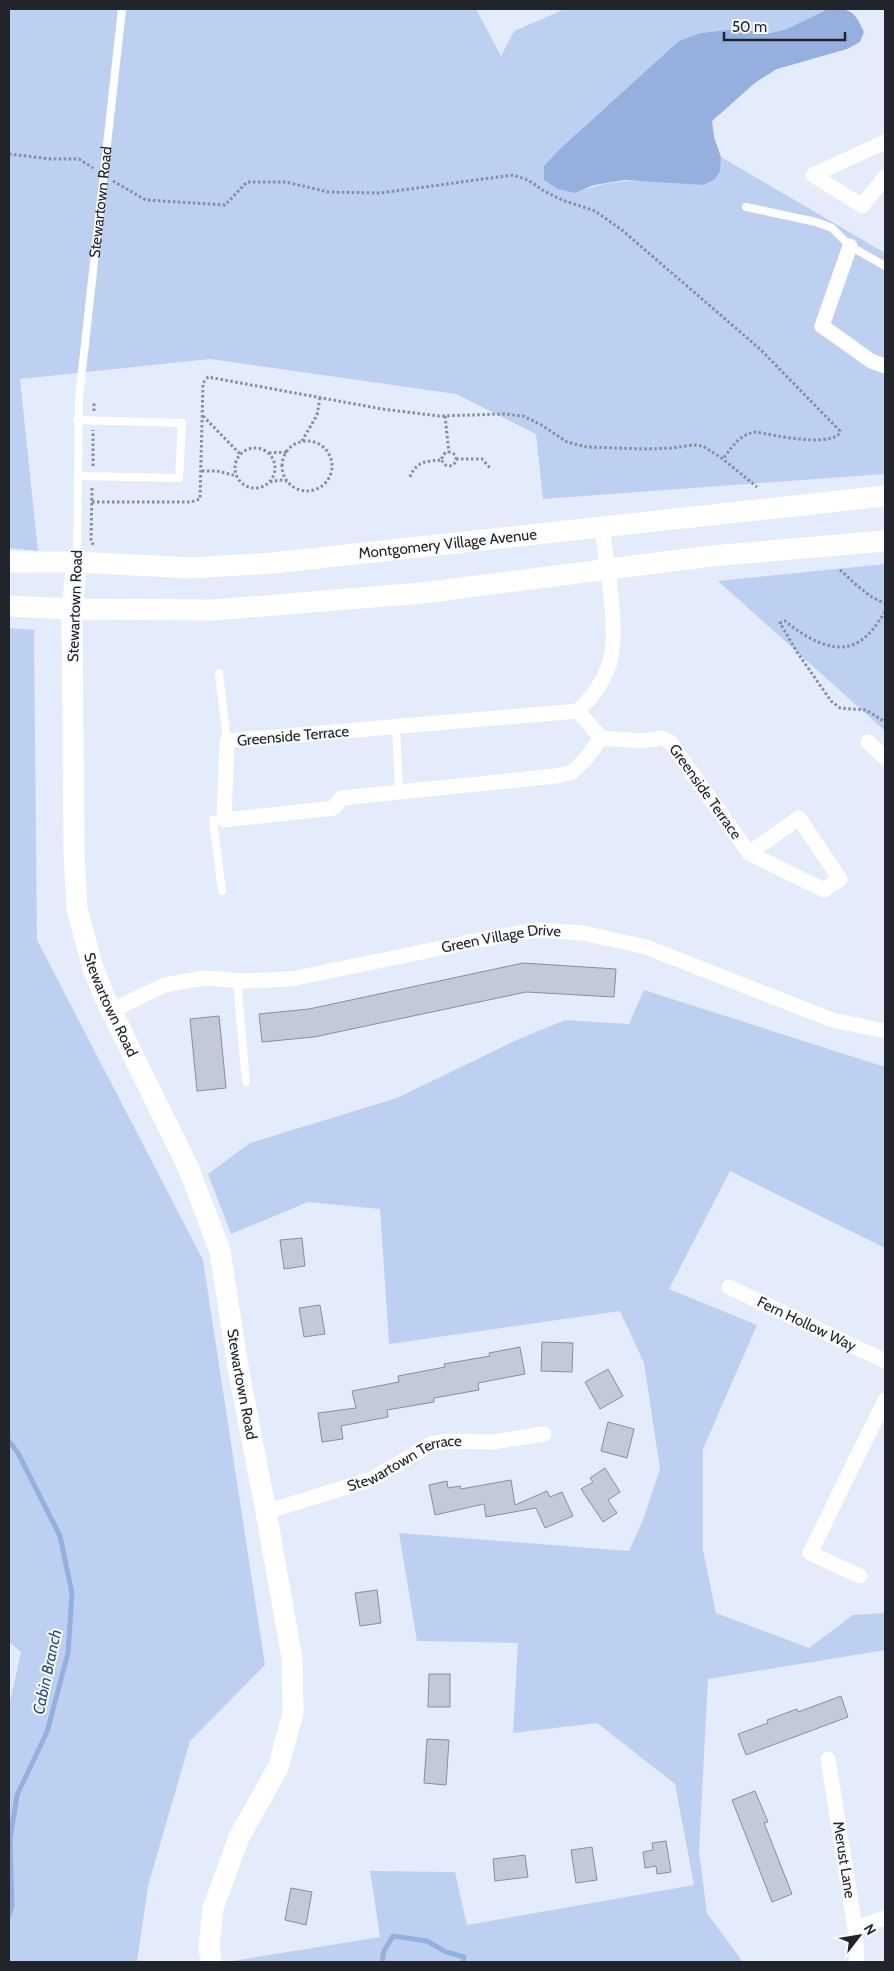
<svg xmlns="http://www.w3.org/2000/svg" width="894" height="1971" font-family="Cabin,sans-serif">
  <rect width="100%" height="100%" fill="#e4ecfc"/>
  <path fill="#bdd0f2" d="M9 9H476L501 56 514 31 565 9H828L787 29 771 33 734 29 701 33 575 193C620 175 657 181 704 185 719 177 720 173 721 157L885 253V474L543 499 536 434 456 394 210 359 20 379 38 551 9 548Z
    M885 564V731L718 581Z
    M9 628 34 630 37 940 203 1260 265 1665 190 1741 148 1886 137 1962H9V1706L21 1652 9 1642Z
    M644 990 885 1067V1248L730 1171 669 1289 757 1325 703 1449V1550L716 1613 809 1648 853 1615 885 1613V1650L708 1679 699 1851 707 1913 743 1962H233V1961L380 1937 370 1871 455 1872 467 1925 694 1885 675 1784 597 1723 513 1733 518 1643 417 1641 399 1533 629 1551 643 1520 660 1469 644 1363 620 1311 389 1344 380 1209 308 1202 231 1234 208 1174 250 1143 397 1098 519 1039 565 1020 629 1024Z"/>
  <path fill="#95b0df" d="M828 9C851 9 854 10 864 32L860 42 847 49 777 69 756 82 712 121 714 137 721 157 720 171 715 179 704 185 625 180 594 185 575 193 558 189 544 180V166L561 148 679 41 701 33 734 29 771 33 787 29Z"/>
  <g fill="none" stroke-linecap="round" stroke-linejoin="round">
    <path stroke="#95b0df" stroke-width="5" d="M9 1441 18 1453 60 1536 72 1593 68 1653 47 1732 17 1795 10 1839 12 1906 9 1915
      M382 1962 384 1951 393 1936 427 1941 446 1952 464 1957 463 1962"/>
  </g>
  <path fill="#c2cad9" stroke="#878f9d" d="M523 963 616 969 614 997 526 992 314 1037 262 1042 259 1014 309 1009Z
    M219 1016 226 1088 197 1091 190 1019Z
    M302 1238 305 1266 284 1269 280 1240Z
    M320 1305 325 1334 304 1337 299 1308Z
    M542 1342 573 1343 572 1372 541 1371Z
    M520 1347 525 1374 478 1383 479 1390 434 1398V1402L387 1410 388 1417 341 1426 343 1439 322 1442 318 1413 356 1408 352 1391 399 1382 398 1376 445 1367 444 1364 490 1356 489 1353Z
    M608 1369 623 1396 600 1409 585 1382Z
    M608 1422 634 1429 627 1458 601 1451Z
    M605 1468 620 1492 608 1500 617 1513 603 1522 581 1489 593 1482 590 1478Z
    M511 1480 515 1505 547 1491 550 1497 562 1492 573 1516 545 1528 536 1508 486 1517 484 1504 435 1515 429 1485 447 1481 448 1488 460 1486 461 1489Z
    M377 1590 381 1623 360 1626 355 1593Z
    M429 1674H450V1707H428Z
    M841 1696 848 1717 746 1755 738 1734 768 1723 767 1720 797 1709 798 1712Z
    M427 1739 449 1740 446 1785 424 1783Z
    M755 1791 768 1822 764 1823 792 1894 772 1902 732 1800Z
    M666 1841 671 1872 657 1874 656 1866 645 1868 643 1852 653 1850 652 1843Z
    M592 1847 597 1880 576 1883 571 1850Z
    M525 1855 528 1877 495 1881 493 1859Z
    M291 1888 312 1892 306 1925 285 1920Z"/>
  <g fill="none" stroke-linecap="round" stroke-linejoin="round">
    <path stroke="#888e99" stroke-width="3" stroke-dasharray="2.5 2.5" stroke-linecap="butt" d="M9 154 51 159H79L93 168
      M113 181 146 200 225 205 247 182H286L328 192 380 193 513 175 528 180 544 191 562 200 595 211 622 230 760 349 840 431 839 434C825 447 774 435 755 432 739 435 732 447 723 459
      M94 411V402
      M203 416 240 454
      M445 416 449 453
      M302 441 317 415 320 398
      M282 466a25 25 0 1 1 50 0a25 25 0 1 1-50 0Z
      M235 468a20 20 0 1 1 40 0a20 20 0 1 1-40 0Z
      M442 459a7 7 0 1 1 14 0a7 7 0 1 1-14 0Z
      M269 453 287 452
      M456 459H482L491 469
      M93 466V430
      M202 471H217L237 476
      M410 477C416 461 427 461 443 460
      M270 482 279 480 288 481
      M92 488 91 541 94 546
      M92 502H191L200 499 203 383 208 377 382 409 439 416 504 414 523 416 540 424 567 442 587 447 646 449 673 448 693 445 703 446 723 459 757 487
      M840 570C853 581 868 598 885 603
      M885 612C879 621 872 632 863 639 838 659 805 637 785 621L780 623 797 652 831 701 840 708 866 710 885 722"/>
    <g stroke="#fff" stroke-width="8">
      <path d="M746 207 816 222 832 228 850 246 885 266"/>
      <path d="M77 420 182 423 179 478 79 476"/>
      <path id="s1" d="M77 562 79 398 122 9"/>
      <path d="M219 673 227 741"/>
      <path d="M396 728 399 790"/>
      <path d="M222 891 213 820H224"/>
      <path d="M237 981 246 1082"/>
    </g>
    <g stroke="#fff" stroke-width="15">
      <path d="M885 142 813 175 862 206 885 177"/>
      <path d="M850 246 822 326 871 361 885 366"/>
      <path id="s2" d="M602 527C606 562 621 637 608 668 601 685 591 699 578 711L227 741 224 820 334 808 341 798 556 776 572 772 585 760 601 738 641 741 662 738 670 742 749 853 799 818 840 879 824 890 749 853"/>
      <path d="M578 711 601 738"/>
      <path d="M868 742 885 758"/>
      <path id="s3" d="M111 1011 164 985 204 978 244 981 291 979 480 940 537 930 583 933 646 947 832 1020 885 1031"/>
      <path id="s4" d="M729 1287 885 1361"/>
      <path id="s5" d="M266 1512 372 1479 431 1444 449 1441 493 1442 544 1434"/>
      <path d="M860 1576 810 1553 885 1400"/>
      <path id="s6" d="M828 1759 855 1928 857 1962"/>
      <path d="M855 1928 885 1918"/>
    </g>
    <g stroke="#fff" stroke-width="21">
      <path id="s7" d="M9 562H77L191 568 273 563 885 496"/>
      <path id="s8" d="M77 562 72 609 74 853 77 909 93 968 105 998 188 1167 220 1251 238 1367 266 1512 292 1658 293 1713 278 1768 239 1837 213 1908 209 1946 211 1962"/>
      <path d="M9 606 72 609 213 610 422 593 711 556 885 541"/>
    </g>
  </g>
  <g text-anchor="middle" dominant-baseline="central" stroke-width="4" stroke-linejoin="round" paint-order="stroke">
    <g font-size="15" fill="#21242a" stroke="#f7f9fc">
      <text stroke="none"><textPath href="#s1" startOffset="361">Stewartown Road</textPath></text>
      <text stroke="none"><textPath href="#s7" startOffset="440">Montgomery Village Avenue</textPath></text>
      <text transform="translate(75 606) rotate(-88)">Stewartown Road</text>
      <text transform="translate(293 736) rotate(-5)">Greenside Terrace</text>
      <text stroke="none"><textPath href="#s2" startOffset="1158">Greenside Terrace</textPath></text>
      <text stroke="none"><textPath href="#s3" startOffset="401">Green Village Drive</textPath></text>
      <text stroke="none"><textPath href="#s8" startOffset="449">Stewartown Road</textPath></text>
      <text stroke="none"><textPath href="#s4" startOffset="86">Fern Hollow Way</textPath></text>
      <text stroke="none"><textPath href="#s8" startOffset="854">Stewartown Road</textPath></text>
      <text stroke="none"><textPath href="#s5" startOffset="148">Stewartown Terrace</textPath></text>
      <text stroke="none"><textPath href="#s6" startOffset="102">Merust Lane</textPath></text>
    </g>
    <g font-size="16" font-style="italic" fill="#294882" stroke="#f7f9fc">
      <text transform="translate(47 1672) rotate(-78)">Cabin Branch</text>
    </g>
  </g>
  <rect width="894" height="1971" fill="none" stroke="#21242a" stroke-width="20"/>
  <g transform="translate(859 1936) rotate(59)" stroke="#f7f9fc" stroke-width="4" paint-order="stroke">
  <path d="M0-4L9 19L0 12L-9 19Z" fill="#21242a"/>
  <text y="-8" font-size="14" font-weight="bold" text-anchor="middle" fill="#21242a">N</text>
  </g>
  <path d="M724 32v8h121v-8" fill="none" stroke="#21242a" stroke-width="2.5"/>
  <text x="732" y="32" font-size="15" fill="#21242a" stroke="#f7f9fc" stroke-width="4" paint-order="stroke">50 m</text>
</svg>
